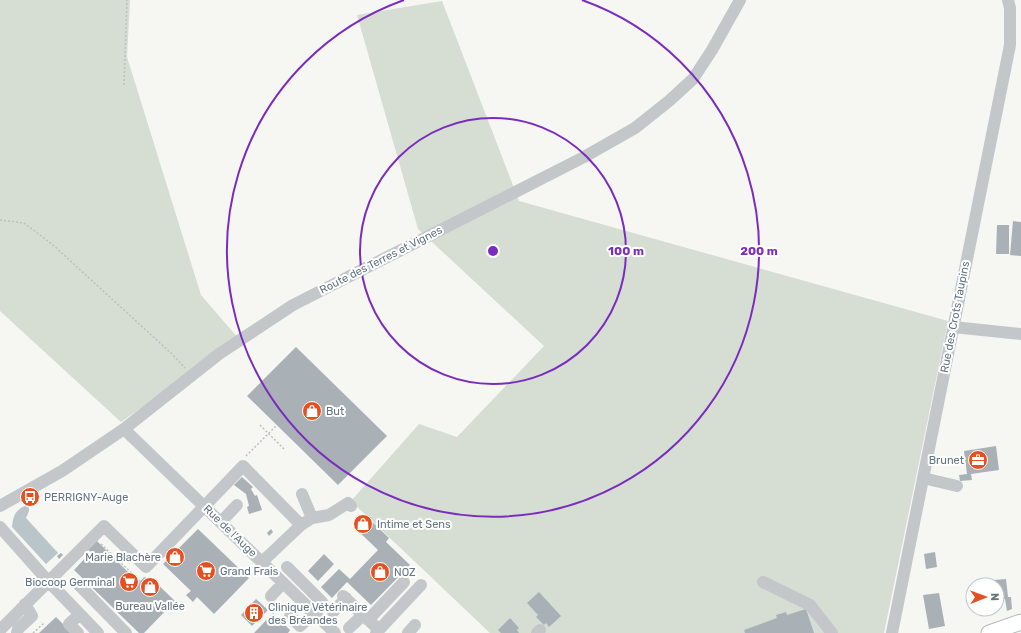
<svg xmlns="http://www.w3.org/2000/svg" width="1021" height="633" font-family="Rubik,sans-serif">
  <rect width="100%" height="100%" fill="#f6f6f2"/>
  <path fill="#d6ddd3" d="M0 0H130L127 57 201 295 238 338 232 344 121 422 0 311Z
    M442 1 519 201 948 321 884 633H490L351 501 419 424 457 437 544 346 418 229 357 15Z"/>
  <path fill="#bac5c9" d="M25 506 29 508V511L26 518 58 553 46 564 12 527C13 517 15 510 25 506Z"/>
  <path fill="#a9b1b6" d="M1013 221 1021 222V256L1010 255Z
    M997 225H1009V254H996Z
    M296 347 387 436 338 485 247 396Z
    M996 446 999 470 971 474 972 480 960 481 959 475 967 474 964 451Z
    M242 477 253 487 251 489 255 496 257 495 262 510 249 514 247 507 249 506 246 494 234 485Z
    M365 515 389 538 386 542 410 565 371 605 347 582 332 598 321 587 339 569 350 579 378 550 354 527Z
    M198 529 249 578 214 614 197 597 193 602 186 595 191 591 163 564Z
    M271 529 273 532 269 536 267 533Z
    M97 541 139 583 144 577 147 580 150 577 175 601 144 633H139L74 570 91 552 88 550Z
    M935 552 937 567 926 569 924 554Z
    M61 553 63 555 59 559 57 556Z
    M324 554 334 564 318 581 308 571Z
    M1006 579 1008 597H1011L1012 609 1007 611 1005 599 997 601V585H994V580Z
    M539 592 561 616 549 627 546 623 544 625 536 617 538 615 527 603Z
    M939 593 945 626 929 629 923 595Z
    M256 599 268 610 252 626 241 615Z
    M806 609 814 633H745L744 630 777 618 776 615 786 612 787 615Z
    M273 613 290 630 288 633H254Z
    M56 617 72 633H39Z
    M510 618 519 628 517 630 519 633H501L498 630Z"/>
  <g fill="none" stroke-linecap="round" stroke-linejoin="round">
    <g stroke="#b6babe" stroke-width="17">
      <path id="major" d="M989 633 1021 622"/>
    </g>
    <path stroke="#bdbfc1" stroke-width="1.5" stroke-dasharray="2 2" stroke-linecap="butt" d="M124 85 127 0
      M0 220 24 223 53 245 172 354 185 368
      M260 425 284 449
      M246 456 277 425
      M101 544 141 582 146 577
      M33 633 43 624 41 622"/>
    <path stroke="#c3c7ca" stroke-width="12" d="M953 327 1021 334
      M124 429 335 633
      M923 478 957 486
      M302 494 312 518
      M0 506 62 471 124 429 219 354 293 305 584 157 635 128 669 101 693 79 712 50 740 0
      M221 522 237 505
      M0 527 48 581 98 633
      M262 562 301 525 312 518 329 515 348 503 351 506
      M287 567 322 602
      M763 582 810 605 832 633
      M79 585 126 633
      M271 596 283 583
      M343 596 374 625
      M333 612 346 598
      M290 616 300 626 314 613
      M368 620 404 582
      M349 628 363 615
      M0 630 104 526 146 567 243 466 301 525
      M17 633 18 629 32 616 25 604
      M78 633 69 624 80 614
      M376 633 421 585
      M408 633 415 625
      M537 633 540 630
      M892 633 1010 45V8L1008 0"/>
    <use href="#major" stroke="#fff" stroke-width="15"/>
  </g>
  <g fill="none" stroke="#7b2cbf" stroke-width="2">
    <circle cx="493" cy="251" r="133"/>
    <path d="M582 0A266 266 0 1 1 404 0"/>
  </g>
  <defs>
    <g id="shop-disc" transform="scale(1)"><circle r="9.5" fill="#e55022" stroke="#fff"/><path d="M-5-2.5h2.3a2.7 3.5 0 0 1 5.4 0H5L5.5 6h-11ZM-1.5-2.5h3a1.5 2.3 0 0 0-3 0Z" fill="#fff"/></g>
    <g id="office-disc" transform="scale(1)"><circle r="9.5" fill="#e55022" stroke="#fff"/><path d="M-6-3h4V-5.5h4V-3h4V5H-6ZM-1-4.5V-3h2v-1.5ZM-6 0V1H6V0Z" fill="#fff"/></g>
    <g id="bus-disc" transform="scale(1)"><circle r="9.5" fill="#e55022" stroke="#fff"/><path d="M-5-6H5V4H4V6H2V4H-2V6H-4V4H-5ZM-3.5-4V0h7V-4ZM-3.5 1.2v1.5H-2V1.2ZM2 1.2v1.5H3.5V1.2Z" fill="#fff"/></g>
    <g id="supermarket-disc" transform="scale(1)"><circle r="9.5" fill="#e55022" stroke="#fff"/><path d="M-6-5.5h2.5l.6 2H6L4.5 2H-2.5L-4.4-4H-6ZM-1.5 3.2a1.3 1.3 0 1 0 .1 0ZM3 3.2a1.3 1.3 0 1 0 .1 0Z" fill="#fff"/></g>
    <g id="building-disc" transform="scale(1)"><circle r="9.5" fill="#e55022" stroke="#fff"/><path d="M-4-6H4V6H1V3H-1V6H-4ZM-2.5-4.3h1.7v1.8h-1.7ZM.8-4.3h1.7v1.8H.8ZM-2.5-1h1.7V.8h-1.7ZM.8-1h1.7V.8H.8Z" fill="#fff"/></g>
  </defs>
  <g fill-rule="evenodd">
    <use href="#shop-disc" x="312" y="411"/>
    <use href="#office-disc" x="978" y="460"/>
    <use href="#bus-disc" x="30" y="497"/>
    <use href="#shop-disc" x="363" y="524"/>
    <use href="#shop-disc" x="175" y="557"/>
    <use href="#supermarket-disc" x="206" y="571"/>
    <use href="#shop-disc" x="380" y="572"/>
    <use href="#supermarket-disc" x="129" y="582"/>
    <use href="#shop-disc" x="150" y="587"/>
    <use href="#building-disc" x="254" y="613"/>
  </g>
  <g text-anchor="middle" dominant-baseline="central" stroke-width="4" stroke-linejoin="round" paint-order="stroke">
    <g font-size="11" fill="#647583" stroke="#fff">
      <text transform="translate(381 260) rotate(-27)">Route des Terres et Vignes</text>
      <text transform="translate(955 317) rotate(-79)">Rue des Crots Taupins</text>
      <text transform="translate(230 531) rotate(44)">Rue de l'Auge</text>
    </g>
    <g font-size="11" fill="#647583" stroke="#fff" text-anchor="start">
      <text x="326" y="411">But</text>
      <text x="964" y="460" text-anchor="end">Brunet</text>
      <text x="44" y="497">PERRIGNY-Auge</text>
      <text x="377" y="524">Intime et Sens</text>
      <text x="161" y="557" text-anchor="end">Marie Blachère</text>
      <text x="220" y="571">Grand Frais</text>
      <text x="394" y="572">NOZ</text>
      <text x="115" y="582" text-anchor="end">Biocoop Germinal</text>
      <text x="150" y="606" text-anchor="middle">Bureau Vallée</text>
      <text x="268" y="607">Clinique Vétérinaire<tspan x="268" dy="13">des Bréandes</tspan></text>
    </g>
  </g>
  <circle cx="493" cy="251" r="6" fill="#7b2cbf" stroke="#fff" stroke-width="2"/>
  <g font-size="12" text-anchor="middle" font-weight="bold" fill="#7b2cbf" stroke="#fff" stroke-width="4" stroke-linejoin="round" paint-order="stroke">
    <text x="626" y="255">100 m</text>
    <text x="759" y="255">200 m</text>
  </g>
  <g transform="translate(985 597) rotate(89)"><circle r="19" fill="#ffffff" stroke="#c1c8cd"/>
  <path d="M0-3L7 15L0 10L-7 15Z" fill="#e55022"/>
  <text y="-6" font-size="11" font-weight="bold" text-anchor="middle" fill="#647583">N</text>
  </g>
</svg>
